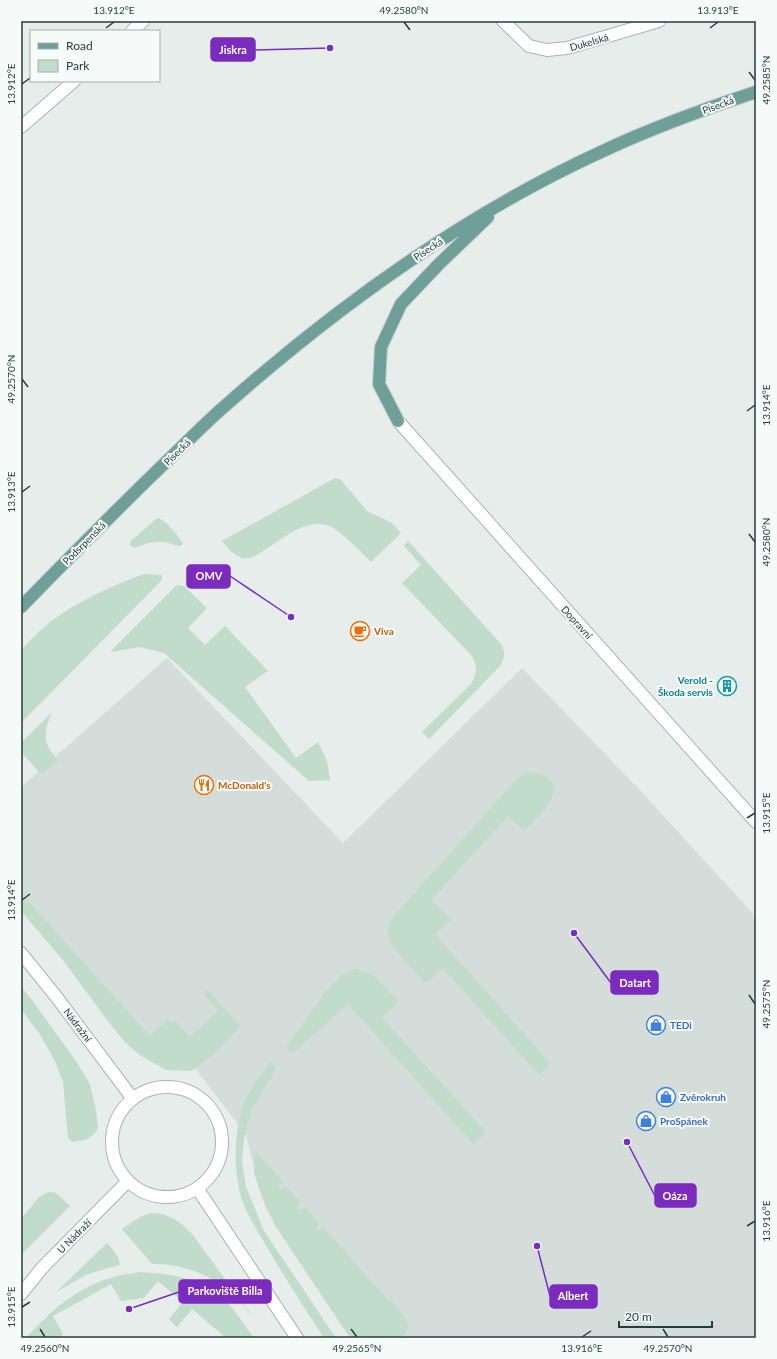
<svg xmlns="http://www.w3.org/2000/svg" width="777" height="1359" font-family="Lato,sans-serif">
  <rect width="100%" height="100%" fill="#e6edeb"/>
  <path fill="#d4ddda" d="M167 658 343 843 522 668 637 787 756 917V1338H352L261 1196 246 1135 191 1063 159 1065 21 904V787Z"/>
  <path fill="#c1dccb" d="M335 478 341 480 367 511 392 523 401 533 371 562C361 552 339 528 326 525 304 519 281 540 263 551 257 555 251 559 243 558 234 556 228 548 222 541Z
    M157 518C165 518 178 536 183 543L181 546C176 546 173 544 169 543 157 540 146 543 135 548L131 546 130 542Z
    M408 541 502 645C505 654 505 658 500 666L429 739 422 732 471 684C477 673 478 668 472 656L402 583 421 565 404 546Z
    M144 574 162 575V580L21 723V650C30 641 40 630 50 622 78 601 111 586 144 574Z
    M177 585 184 586 207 608 188 628 205 645 225 626 268 671 245 687 296 758 318 742 327 761 330 780 309 781 164 653 140 647 110 652Z
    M52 712C43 735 42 741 58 760L44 772 40 773 21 752V743Z
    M534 772C541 773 548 776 552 783 560 800 535 819 525 830H523L508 816 431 900 450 918 451 920 435 934 550 1063 539 1075 443 968 426 983C416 972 391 950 388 936 386 929 390 923 393 917L517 779 526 773Z
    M21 893 150 1036 167 1020 171 1023 174 1020 190 1037 218 1011 203 994 207 990 241 1026 213 1055 191 1071 166 1070 138 1054 126 1043 113 1028 62 959 21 911Z
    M357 969 373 975 399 1002 382 1018 486 1132 473 1144 348 1004 292 1054 286 1047 327 990 343 974 351 970Z
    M21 987 32 1000 76 1061 90 1084 96 1111 98 1128C90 1141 86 1140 72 1142L68 1138 63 1082 55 1061 39 1033 21 1009Z
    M271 1062 275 1067V1071L251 1110 244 1139 242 1162 246 1187 264 1231 336 1338H324C303 1306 283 1275 264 1242 258 1232 251 1221 246 1210 232 1179 233 1134 244 1103 248 1092 263 1071 271 1062Z
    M255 1150 283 1182 278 1186 281 1189 286 1186 301 1203 297 1207 300 1211 304 1207 320 1224 315 1228 318 1231 323 1227 388 1300 390 1299 407 1320 408 1328 401 1338H350L276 1227 265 1205 254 1173Z
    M49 1192 56 1193 70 1206 21 1255V1219L39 1197Z
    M151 1213C169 1213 181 1222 192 1234L256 1321C246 1309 237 1296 224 1287 204 1272 177 1263 152 1264L122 1229 140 1217Z
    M107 1243C113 1250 119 1255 120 1265L101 1270 86 1275 56 1292Z
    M139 1272C177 1274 208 1279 234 1310 241 1319 247 1329 254 1338H226L192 1309 177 1327 169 1319 183 1302 158 1281 144 1298 121 1301 111 1284 53 1316 63 1334 59 1338H26C52 1310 77 1287 114 1277 122 1274 131 1274 139 1272Z"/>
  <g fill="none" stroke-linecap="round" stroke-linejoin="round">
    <g stroke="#a9b5b2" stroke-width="14">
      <path id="minor" d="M503 21 529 46 547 50 567 48 659 21
        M132 31 143 21
        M21 127 74 81
        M398 421 756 822
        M21 953 58 999 133 1099
        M112 1142a55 55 0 1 1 110 0a55 55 0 1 1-110 0Z
        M197 1188 297 1338
        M21 1294 42 1268 128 1181"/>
    </g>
    <g stroke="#c2c9c8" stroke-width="14">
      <path id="major" d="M398 421 379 384 381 347 401 304 439 264 488 217
        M21 607C69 558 117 509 166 462 186 443 205 423 226 405 339 305 465 214 603 151 652 128 704 109 756 92"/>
    </g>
    <use href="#minor" stroke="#fff" stroke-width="12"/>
    <use href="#major" stroke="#6e9f98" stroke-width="12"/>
  </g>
  <path fill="none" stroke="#263e3a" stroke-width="1.5" d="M404 22 410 30M106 28 114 22M710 28 718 22M749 72 755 80M22 84 30 78M22 379 28 387M747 411 755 405M22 492 30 486M749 534 755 542M747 818 755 813M22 900 30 894M749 995 755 1004M747 1226 755 1221M22 1307 30 1302M40 1329 45 1337M351 1329 357 1337M663 1329 668 1337M582 1337 591 1331"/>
  <defs>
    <g id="cafe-ring" transform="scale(1)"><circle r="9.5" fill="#f6faf9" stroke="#e8710a" stroke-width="1.5"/><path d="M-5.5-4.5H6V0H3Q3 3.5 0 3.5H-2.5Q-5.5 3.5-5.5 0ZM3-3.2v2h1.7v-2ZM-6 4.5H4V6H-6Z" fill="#e8710a"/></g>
    <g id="building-ring" transform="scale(1)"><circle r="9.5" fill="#f6faf9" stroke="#0f9aa8" stroke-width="1.5"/><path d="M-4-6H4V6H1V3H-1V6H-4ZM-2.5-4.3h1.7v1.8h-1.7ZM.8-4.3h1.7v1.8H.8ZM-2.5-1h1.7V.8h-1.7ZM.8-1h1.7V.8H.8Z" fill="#0f9aa8"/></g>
    <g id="restaurant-ring" transform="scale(1)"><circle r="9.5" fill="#f6faf9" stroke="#e8710a" stroke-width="1.5"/><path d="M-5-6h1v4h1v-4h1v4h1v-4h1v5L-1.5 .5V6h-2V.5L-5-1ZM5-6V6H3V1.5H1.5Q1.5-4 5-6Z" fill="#e8710a"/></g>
    <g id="shop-ring" transform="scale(1)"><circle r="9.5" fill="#f6faf9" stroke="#3f7fe0" stroke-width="1.5"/><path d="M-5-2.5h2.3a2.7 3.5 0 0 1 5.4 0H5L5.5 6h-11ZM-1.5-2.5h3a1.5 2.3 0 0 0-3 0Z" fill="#3f7fe0"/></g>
  </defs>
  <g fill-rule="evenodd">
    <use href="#cafe-ring" x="360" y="631"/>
    <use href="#building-ring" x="727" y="686"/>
    <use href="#restaurant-ring" x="204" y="785"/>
    <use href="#shop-ring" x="656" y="1025"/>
    <use href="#shop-ring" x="666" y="1097"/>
    <use href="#shop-ring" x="646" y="1121"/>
  </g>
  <g text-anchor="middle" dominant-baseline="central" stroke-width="4" stroke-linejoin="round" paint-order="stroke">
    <g font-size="10" fill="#263e3a" stroke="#f6faf9">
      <text transform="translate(589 42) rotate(-16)">Dukelská</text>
      <text transform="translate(718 105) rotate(-20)">Písecká</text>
      <text transform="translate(428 249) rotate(-33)">Písecká</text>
      <text transform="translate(177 452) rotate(-44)">Písecká</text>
      <text transform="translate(84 543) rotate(-45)">Podsrpenská</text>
      <text transform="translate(577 622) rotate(48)">Dopravní</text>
      <text transform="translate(78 1025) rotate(53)">Nádražní</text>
      <text transform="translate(74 1236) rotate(-45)">U Nádraží</text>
    </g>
    <g font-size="10" font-weight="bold" fill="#c56008" stroke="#f6faf9" text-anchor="start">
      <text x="374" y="631">Viva</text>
      <text x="218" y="785">McDonald's</text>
    </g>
    <g font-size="10" font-weight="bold" fill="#0d838f" stroke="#f6faf9" text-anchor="end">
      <text x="713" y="680">Verold -<tspan x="713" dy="12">Škoda servis</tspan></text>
    </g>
    <g font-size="10" font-weight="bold" fill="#366cbe" stroke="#f6faf9" text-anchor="start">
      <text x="670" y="1025">TEDi</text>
      <text x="680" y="1097">Zvěrokruh</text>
      <text x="660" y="1121">ProSpánek</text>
    </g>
  </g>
  <path fill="none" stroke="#7b2cbf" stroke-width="1.5" d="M330 48L255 50M291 617L230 576M574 933L611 983M627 1142L655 1196M129 1309L179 1292M537 1246L550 1296"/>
  <g fill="#7b2cbf" stroke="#f6faf9" stroke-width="1.5">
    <circle cx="330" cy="48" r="4"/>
    <circle cx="291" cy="617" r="4"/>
    <circle cx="574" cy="933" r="4"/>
    <circle cx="627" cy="1142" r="4"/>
    <circle cx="129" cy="1309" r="4"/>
    <circle cx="537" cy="1246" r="4"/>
  </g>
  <g fill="#7b2cbf" stroke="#7b2cbf" stroke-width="1.5">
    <rect x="211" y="38" width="44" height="23" rx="4"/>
    <rect x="187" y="565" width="43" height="23" rx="4"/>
    <rect x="611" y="971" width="47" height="23" rx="4"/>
    <rect x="655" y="1184" width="41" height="23" rx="4"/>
    <rect x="179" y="1280" width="92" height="23" rx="4"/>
    <rect x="550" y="1285" width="47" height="23" rx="4"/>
  </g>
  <g font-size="11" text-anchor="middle" font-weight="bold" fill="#fff">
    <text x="233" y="54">Jiskra</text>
    <text x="209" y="580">OMV</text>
    <text x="635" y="987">Datart</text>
    <text x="675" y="1200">Oáza</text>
    <text x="225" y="1295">Parkoviště Billa</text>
    <text x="573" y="1300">Albert</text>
  </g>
  <rect width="777" height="1359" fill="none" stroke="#f6faf9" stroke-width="44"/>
  <rect x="30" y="30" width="130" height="52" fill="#f6faf9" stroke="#a3afad"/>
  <rect x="38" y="43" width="20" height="6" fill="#6e9f98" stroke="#a3afad"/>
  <text x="66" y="50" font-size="12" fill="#263e3a">Road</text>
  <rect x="38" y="60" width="20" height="12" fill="#c1dccb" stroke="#a3afad"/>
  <text x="66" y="70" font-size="12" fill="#263e3a">Park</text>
  <path d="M619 1321v6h93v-6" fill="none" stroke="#263e3a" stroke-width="2"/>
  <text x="625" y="1321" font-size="12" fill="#263e3a" stroke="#f6faf9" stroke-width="3" paint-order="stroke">20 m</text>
  <rect x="22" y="22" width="733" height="1315" fill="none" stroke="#263e3a" stroke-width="1.5"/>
  <g font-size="10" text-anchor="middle" fill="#263e3a">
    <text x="114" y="14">13.912°E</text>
    <text x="404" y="14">49.2580°N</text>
    <text x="718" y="14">13.913°E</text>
    <text transform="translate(766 80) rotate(-90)" y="4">49.2585°N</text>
    <text transform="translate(11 84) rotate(-90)" y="4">13.912°E</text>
    <text transform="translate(11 379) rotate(-90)" y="4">49.2570°N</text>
    <text transform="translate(766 405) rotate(-90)" y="4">13.914°E</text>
    <text transform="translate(11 492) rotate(-90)" y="4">13.913°E</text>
    <text transform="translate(766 542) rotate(-90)" y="4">49.2580°N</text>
    <text transform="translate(766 813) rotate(-90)" y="4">13.915°E</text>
    <text transform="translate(11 900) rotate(-90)" y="4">13.914°E</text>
    <text transform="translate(766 1004) rotate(-90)" y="4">49.2575°N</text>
    <text transform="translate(766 1221) rotate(-90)" y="4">13.916°E</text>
    <text transform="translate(11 1307) rotate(-90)" y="4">13.915°E</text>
    <text x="45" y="1352">49.2560°N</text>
    <text x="357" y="1352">49.2565°N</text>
    <text x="582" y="1352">13.916°E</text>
    <text x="668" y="1352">49.2570°N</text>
  </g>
</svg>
